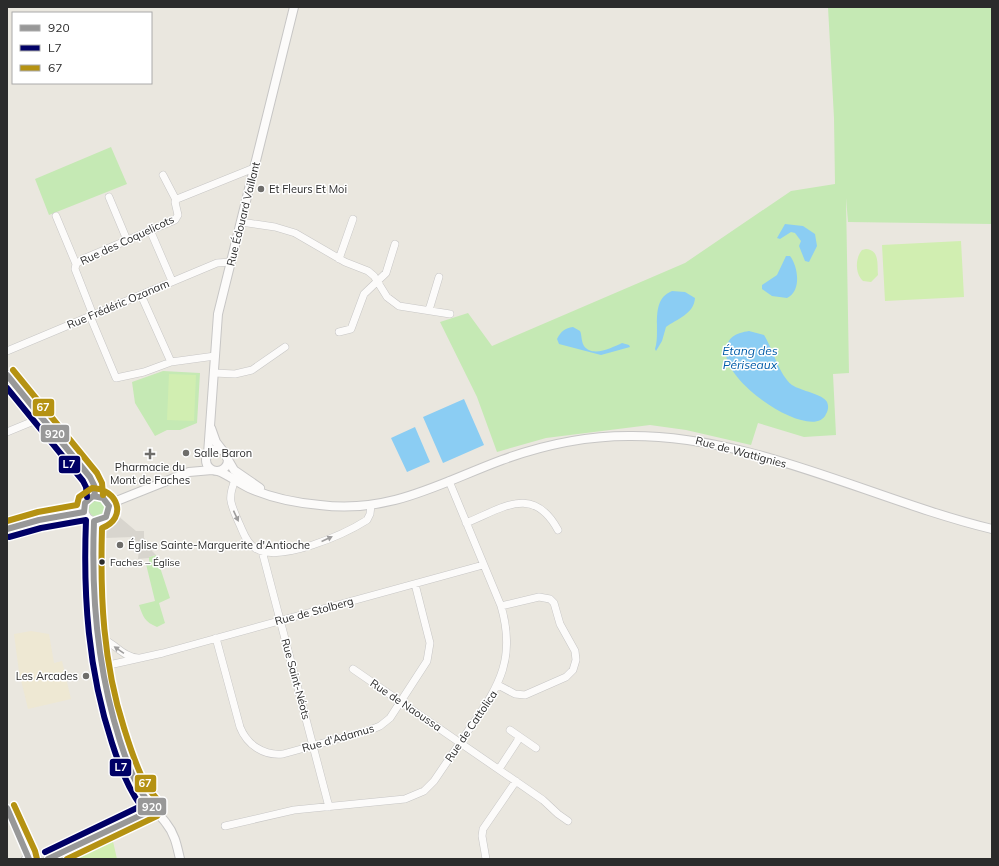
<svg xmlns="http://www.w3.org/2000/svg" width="999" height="866" font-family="Mulish,sans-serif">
  <rect width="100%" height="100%" fill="#eae7df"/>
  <path fill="#eee8d3" d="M31 631 49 634 54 663 62 661 71 699 28 709 19 672 14 634Z"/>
  <path fill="#c5e9b4" d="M828 7H992V224L848 222 846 198 849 373 833 374 836 435 804 437 758 423 751 445 686 430 650 425 546 438 497 452 477 397 440 322 468 313 492 346 685 263 791 191 835 184 834 118Z
    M111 147 127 184 49 215 35 179Z
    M163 371 200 373 197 423 180 430H167L155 436 135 403 132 382Z
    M88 508a9 9 0 1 1 18 0a9 9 0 1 1-18 0Z
    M156 555 170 598 159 603 165 623 157 627C145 622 143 617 139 605L155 601 146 564 149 563V557Z"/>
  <path fill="#d1eeb1" d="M961 241 964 297 885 301 882 245Z
    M866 249C880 250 877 265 878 275L871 282 863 281C855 274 855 258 862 250Z
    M169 374 196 375 194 421 167 420Z
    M112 837 117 859H64L84 848Z"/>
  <path fill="#d8d5ce" d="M112 515H117L136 531H144V538L149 542V548L156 555 149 557V558L138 559 140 542H134L133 537 105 538 102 542 96 543 99 528 109 521Z"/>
  <path fill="#8bcdf3" d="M785 224 803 226 815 234 817 246 809 262 805 261 799 246 801 241 795 233 791 232 780 239 777 238Z
    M786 256H790C798 266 802 291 787 298L772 296 762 289V285L777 275Z
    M672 291 685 292 695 298C694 314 677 319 666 327L662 341 656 351 655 349C661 331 649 300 672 291Z
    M573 327 580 331C582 335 581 341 584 346 593 358 613 347 622 343L629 345 630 347 601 355 559 344 557 339C561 331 565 328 573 327Z
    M749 331 764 335C773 349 779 375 792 385 801 391 823 394 827 402 829 406 828 411 826 414 814 443 723 384 726 351 727 337 736 333 749 331Z
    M464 399 484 445 443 463 423 417Z
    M415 427 430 462 407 472 391 438Z"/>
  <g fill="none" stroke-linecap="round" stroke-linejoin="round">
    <g stroke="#c7c6c5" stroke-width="8">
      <path id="minor" d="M163 175 176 200
        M109 197 127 240
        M56 216 76 264 75 269 93 315
        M241 222 275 227 295 233 345 262 368 271 374 276 387 297 399 306 450 314
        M150 230 172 281
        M339 259 353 219
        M76 264 83 259 175 220 178 215 175 202 177 199 254 168
        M429 310 439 277
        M90 316 116 378 144 372 171 362 141 295
        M339 332 351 329 364 294 386 273 395 244
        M7 351 217 263 231 262
        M171 362 215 356
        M214 373 235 374 252 370 285 347
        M7 432 41 418
        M235 480C227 500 231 504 239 523 243 531 246 543 255 548 279 564 345 534 367 520L370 514 371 505
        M466 523C503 508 533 484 558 530
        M7 529 39 520 84 512
        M262 551 329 807
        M96 637C112 639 121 657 138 658
        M216 638 240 727C247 745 264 756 283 754L370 730 380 726 390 718 427 661 430 643 415 584
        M100 667 163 653 483 565
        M353 669 543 800 558 814 568 821
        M498 685 515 694 525 695 566 677 573 670 576 660 575 651 560 624 554 603 550 599 539 597 501 606
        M510 730 536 748
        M499 769 520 737
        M7 808 29 859
        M225 826 294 810 405 799 424 791 434 781C447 762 459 744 472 725 500 685 516 657 501 606L449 481
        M486 859 482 836 483 829 516 781"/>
    </g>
    <g stroke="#c7c6c5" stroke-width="10">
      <path id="tertiary" d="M7 375 90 477 94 485 95 496
        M211 428 216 442 223 451
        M206 460a11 11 0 1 1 22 0a11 11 0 1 1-22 0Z
        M208 454 218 314 294 7
        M227 458 234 470 260 488
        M218 471C229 475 238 483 249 488 271 498 297 503 320 505 390 514 440 483 502 460 543 445 586 436 629 436 754 435 872 500 992 529
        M84 509a13 13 0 1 1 26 0a13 13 0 1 1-26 0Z
        M109 504 189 472 212 470
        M94 521C88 612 99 704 138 788 144 802 157 811 166 823 175 834 177 846 180 859
        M26 859H31
        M48 859 154 809"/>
    </g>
    <use href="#minor" stroke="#fcfbfa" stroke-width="7"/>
    <use href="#tertiary" stroke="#fcfbfa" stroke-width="8"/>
    <g stroke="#fff" stroke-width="9">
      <path id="bus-1" d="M7 375 90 477 94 485 95 496
        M7 529 39 520 84 512
        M7 808 29 859
        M48 859 154 809C137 790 128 766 120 741 97 669 91 596 94 521L106 517 109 506 103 498 93 496 85 503 84 512"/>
    </g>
    <g stroke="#fff" stroke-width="9">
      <path id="bus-2" d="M7 388 83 481 86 487 87 497
        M9 537 41 528 86 520C83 596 88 670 112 743 119 765 127 787 141 806L45 852"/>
    </g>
    <g stroke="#fff" stroke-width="9">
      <path id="bus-3" d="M13 370 97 473 102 483 103 495
        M7 521 38 512 77 505 79 497 92 488C118 489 128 518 102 528 100 596 103 663 124 728 130 747 136 767 146 785 150 793 162 801 162 810L157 816 67 859
        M14 805 35 851 37 859"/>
    </g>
    <use href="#bus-1" stroke="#989898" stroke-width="6"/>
    <use href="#bus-2" stroke="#006" stroke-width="6"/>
    <use href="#bus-3" stroke="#b59212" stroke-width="6"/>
  </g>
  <defs><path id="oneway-solid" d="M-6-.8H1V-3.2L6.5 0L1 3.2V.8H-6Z"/></defs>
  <g fill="#9e9d9d">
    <use href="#oneway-solid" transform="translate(236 516) rotate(65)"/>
    <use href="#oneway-solid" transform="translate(327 539) rotate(-25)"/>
    <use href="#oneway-solid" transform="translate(119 650) rotate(-146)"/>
  </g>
  <g fill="#6e6d6a" stroke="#fff" stroke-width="1.5">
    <circle cx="261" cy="189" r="4"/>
    <circle cx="186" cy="453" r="4"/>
    <path d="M148 448h4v4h4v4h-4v4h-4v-4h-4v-4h4z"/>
    <circle cx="120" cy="545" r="4"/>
    <circle cx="86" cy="676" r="4"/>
  </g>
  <circle fill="#2b2b2b" stroke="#fff" stroke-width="1.5" cx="102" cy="562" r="3.5"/>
  <g text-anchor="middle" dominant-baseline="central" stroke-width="3" stroke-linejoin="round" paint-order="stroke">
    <g font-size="10" fill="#2b2b2b" stroke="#fff" text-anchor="start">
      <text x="110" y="562">Faches – Église</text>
    </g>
    <g font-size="11" fill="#2b2b2b" stroke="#fff" text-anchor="start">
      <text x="269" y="189">Et Fleurs Et Moi</text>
      <text x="194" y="453">Salle Baron</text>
      <text x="150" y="467" text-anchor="middle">Pharmacie du<tspan x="150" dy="13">Mont de Faches</tspan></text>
      <text x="128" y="545">Église Sainte-Marguerite d'Antioche</text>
      <text x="78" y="676" text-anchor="end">Les Arcades</text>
    </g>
    <g font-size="11" fill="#2b2b2b" stroke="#fff">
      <text transform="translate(243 214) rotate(-76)">Rue Édouard Vaillant</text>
      <text transform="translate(127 240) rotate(-25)">Rue des Coquelicots</text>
      <text transform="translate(118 304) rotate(-23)">Rue Frédéric Ozanam</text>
      <text transform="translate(741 452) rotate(15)">Rue de Wattignies</text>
      <text transform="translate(314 611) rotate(-15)">Rue de Stolberg</text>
      <text transform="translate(296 679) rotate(75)">Rue Saint-Néots</text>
      <text transform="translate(406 705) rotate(34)">Rue de Naoussa</text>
      <text transform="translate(471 726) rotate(-56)">Rue de Cattolica</text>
      <text transform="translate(338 738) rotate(-16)">Rue d'Adamus</text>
    </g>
    <g font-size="12" font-style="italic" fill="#005ca9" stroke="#fff">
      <text x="750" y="350">Étang des<tspan x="750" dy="14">Périseaux</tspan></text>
    </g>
  </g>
  <g stroke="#fff" stroke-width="1.5">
    <rect x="32" y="398" width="23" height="19" rx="4" fill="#b59212"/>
    <rect x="40" y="424" width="30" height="19" rx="4" fill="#989898"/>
    <rect x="58" y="455" width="23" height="19" rx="4" fill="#006"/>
    <rect x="109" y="758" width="23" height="19" rx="4" fill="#006"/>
    <rect x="134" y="774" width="23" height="19" rx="4" fill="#b59212"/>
    <rect x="137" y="797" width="30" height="19" rx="4" fill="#989898"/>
  </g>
  <g font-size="11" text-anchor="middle" font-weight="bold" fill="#fff">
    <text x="43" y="411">67</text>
    <text x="55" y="438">920</text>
    <text x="69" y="468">L7</text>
    <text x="121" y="771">L7</text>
    <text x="145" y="787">67</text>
    <text x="152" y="811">920</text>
  </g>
  <rect width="999" height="866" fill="none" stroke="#2b2b2b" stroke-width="16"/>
  <rect x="12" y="12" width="140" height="72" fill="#ffffff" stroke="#aaaaaa"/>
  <rect x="20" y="25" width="20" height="6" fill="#989898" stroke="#aaaaaa"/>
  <text x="48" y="32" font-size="12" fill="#2b2b2b">920</text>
  <rect x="20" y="45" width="20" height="6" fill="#000066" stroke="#aaaaaa"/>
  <text x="48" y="52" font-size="12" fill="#2b2b2b">L7</text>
  <rect x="20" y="65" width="20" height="6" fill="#b59212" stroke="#aaaaaa"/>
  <text x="48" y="72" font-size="12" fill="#2b2b2b">67</text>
</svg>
